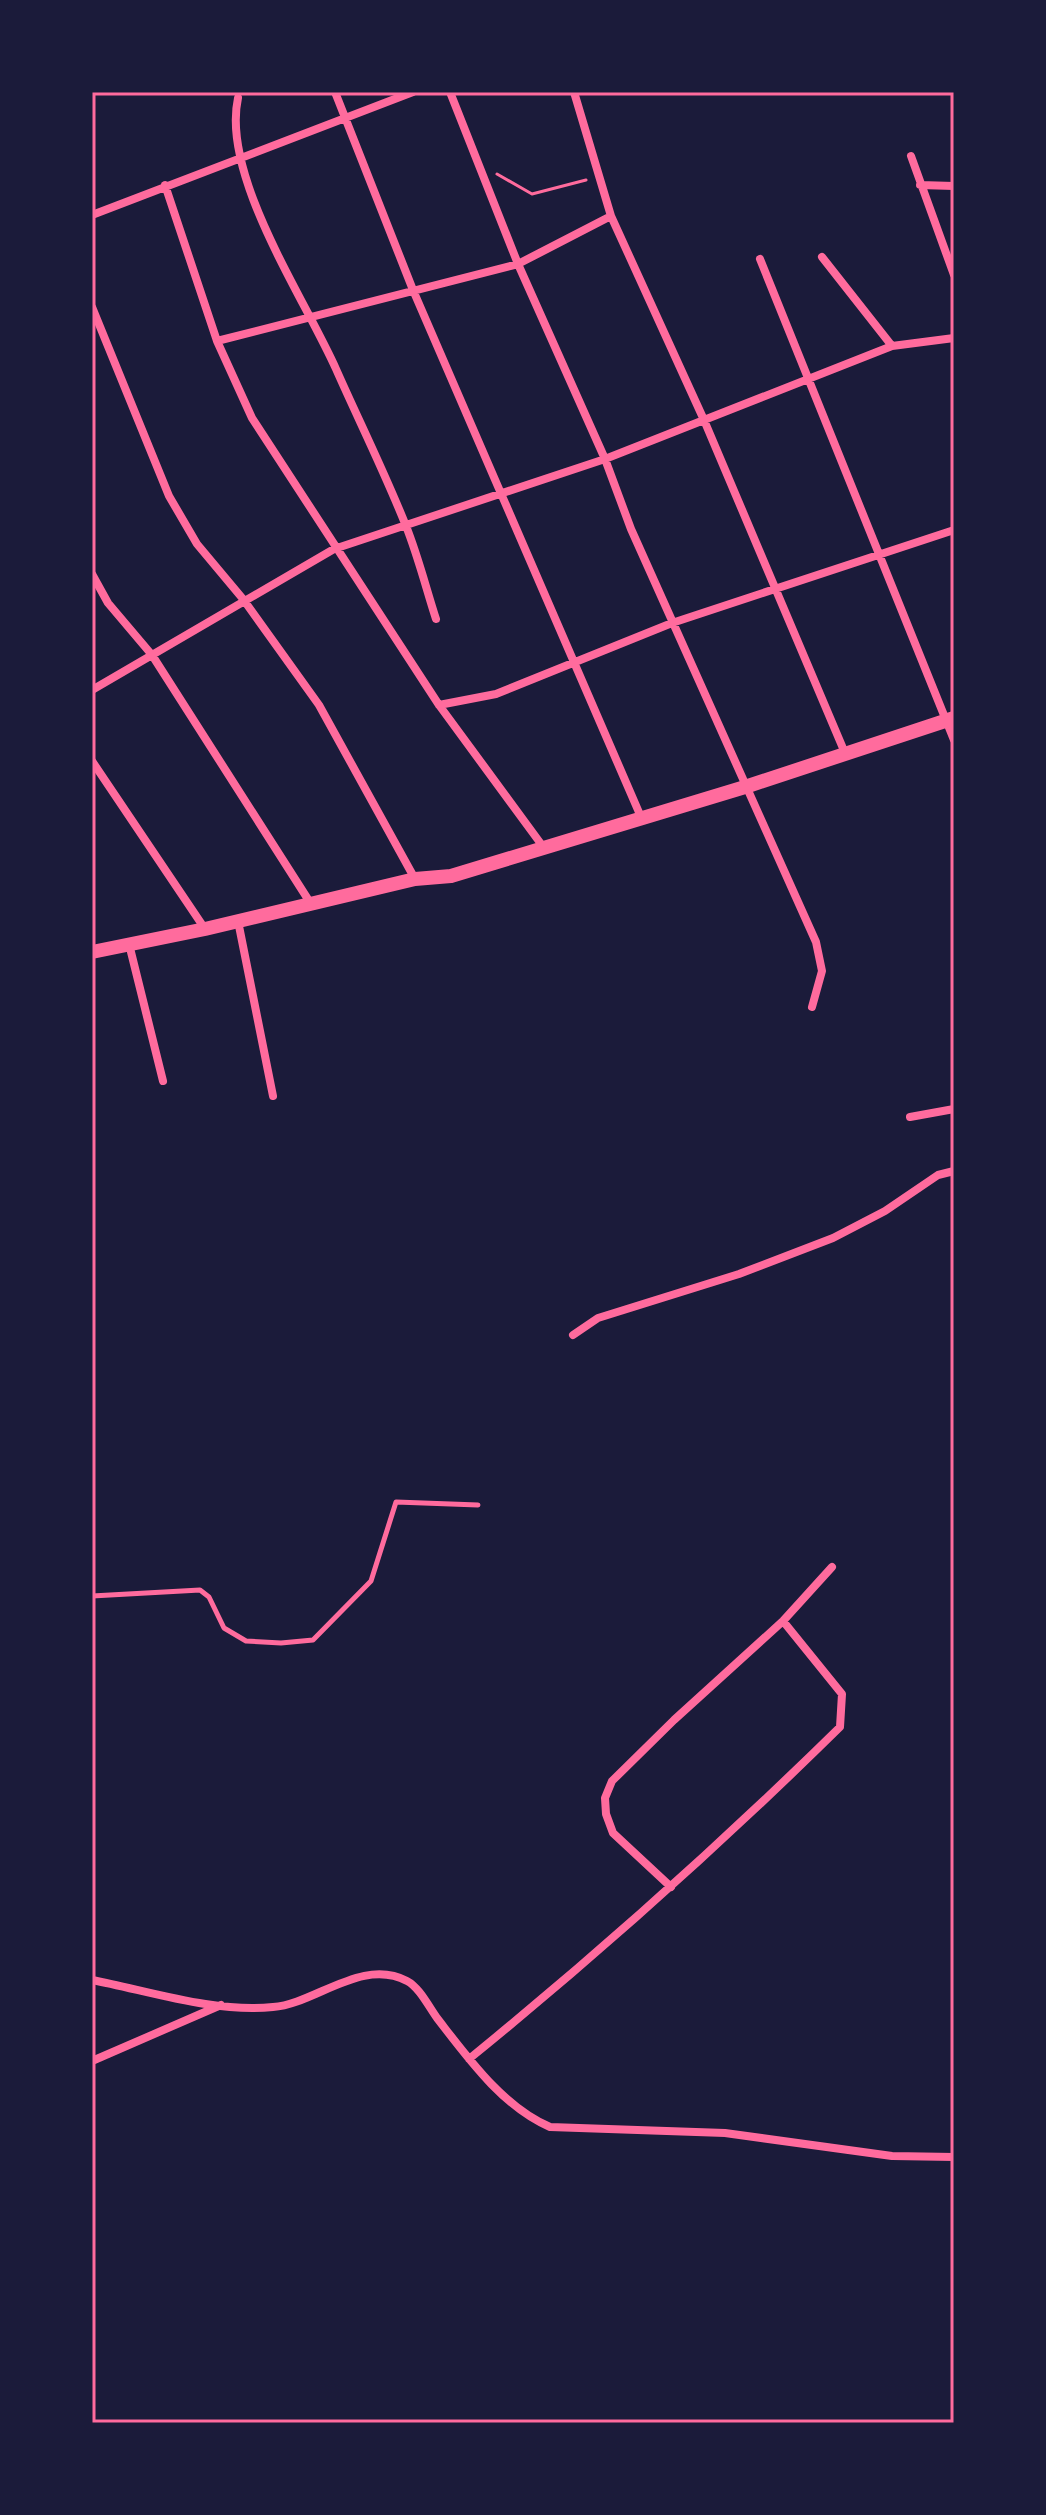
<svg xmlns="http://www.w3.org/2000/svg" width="1046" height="2515" font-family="'PT Sans Narrow',sans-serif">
  <rect width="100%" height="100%" fill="#1b1b3a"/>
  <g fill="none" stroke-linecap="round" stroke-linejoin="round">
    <path stroke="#ff6b9d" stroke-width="3" d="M497 174 532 194 586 180"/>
    <path stroke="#ff6b9d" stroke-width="5" d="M92 1596 200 1590 209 1597 224 1628 246 1641 281 1643 313 1640 371 1581 396 1502 478 1505"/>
    <path stroke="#ff6b9d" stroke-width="8" d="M335 92 413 290 641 817
      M450 92 518 264 605 459 631 529 816 942 822 971 812 1007
      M574 92 611 216 704 420 845 753
      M238 98C221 176 304 297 336 369 359 421 385 473 406 526 418 556 426 588 436 619
      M911 156 954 275
      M165 185 217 341 252 418 439 705 544 848
      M920 185 954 186
      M92 215 413 92
      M822 257 892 346
      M760 259 954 740
      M92 307 169 496 197 544 243 599 319 705 415 879
      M217 341 518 264 611 216
      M92 574 108 603 152 655 311 904
      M92 690 334 549 605 459 892 346 954 338
      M439 705 496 694 672 623 954 530
      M92 761 205 929
      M238 921 273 1096
      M129 944 163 1081
      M910 1117 954 1109
      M573 1335 598 1318 739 1274 833 1238 885 1211 938 1175 954 1171
      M671 1887 613 1833 606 1814 605 1798 612 1781 674 1720 783 1621 832 1567
      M92 1980C149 1991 214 2013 273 2007 315 2004 362 1957 407 1981 419 1987 429 2007 437 2018 468 2058 503 2107 550 2127L725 2133 892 2156 954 2157
      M469 2059C598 1954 721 1844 840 1727L842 1694 783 1621
      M92 2061 221 2005"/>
    <path stroke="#ff6b9d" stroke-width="14" d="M92 952 205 929 415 879 451 876 745 787 954 718"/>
  </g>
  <rect width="1046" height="2515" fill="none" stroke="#1b1b3a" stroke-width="188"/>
  <rect x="94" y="94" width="858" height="2327" fill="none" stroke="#ff6b9d" stroke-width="3"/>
</svg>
